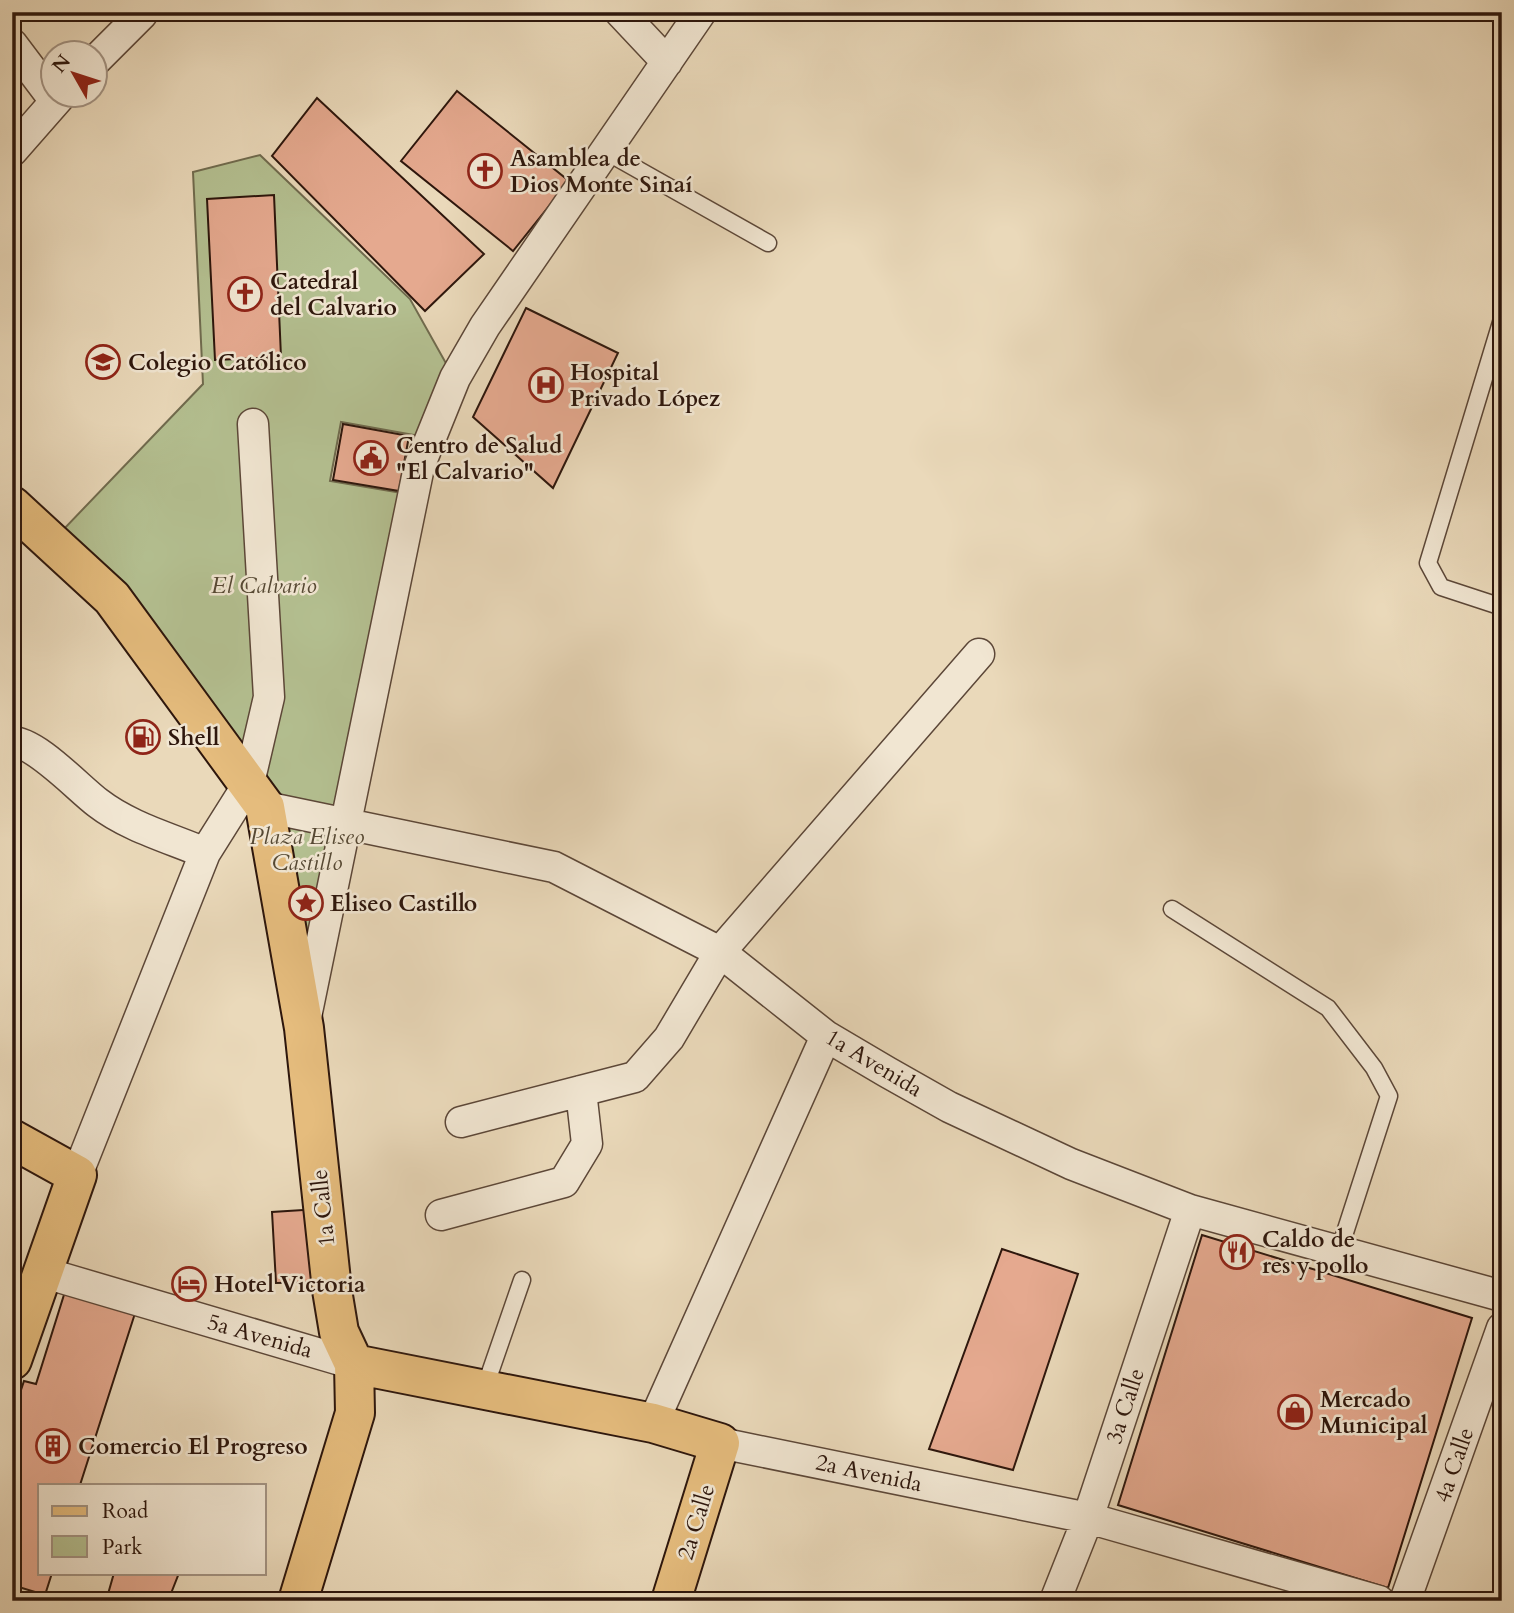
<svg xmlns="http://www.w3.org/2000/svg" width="1514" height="1613" font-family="Cardo,serif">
  <rect width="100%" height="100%" fill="#ead9ba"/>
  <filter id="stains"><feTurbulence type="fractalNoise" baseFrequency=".00286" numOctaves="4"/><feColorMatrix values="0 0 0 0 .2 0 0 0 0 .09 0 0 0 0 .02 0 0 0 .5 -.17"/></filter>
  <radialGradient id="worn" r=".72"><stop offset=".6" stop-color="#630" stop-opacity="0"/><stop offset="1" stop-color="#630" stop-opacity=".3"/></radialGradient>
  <path fill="#b4c091" stroke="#706b4e" stroke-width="2" d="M260 155 410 299 452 374 425 437 341 422 330 481 408 494 344 823 267 806 61 532 203 384 193 172Z
    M274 810 344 824 304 1022Z"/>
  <path fill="#e5a98f" stroke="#2d160c" stroke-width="2" d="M457 91 569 181 513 251 401 161Z
    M317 98 484 254 425 311 272 156Z
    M274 195 281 357 215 360 207 199Z
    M526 308 618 353 553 488 473 417Z
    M343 424 409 436 399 491 333 480Z
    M319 1209 321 1282 276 1283 272 1212Z
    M1202 1235 1472 1318 1388 1588 1118 1505Z
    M1002 1249 1078 1274 1013 1470 929 1449Z
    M68 1282 138 1304 80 1485H40V1573H52L45 1595 12 1585V1499L19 1477 12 1475V1417L24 1381 36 1384Z
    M114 1573H179L168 1601H106Z"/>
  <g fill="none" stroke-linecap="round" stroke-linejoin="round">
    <g stroke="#5c4738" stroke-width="19">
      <path id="lane" d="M605 151 768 243
        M1502 319 1428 563 1441 587 1502 607
        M1172 909 1328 1008 1374 1068 1389 1096 1339 1251
        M484 1390 522 1280"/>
    </g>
    <g stroke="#5c4738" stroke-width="33">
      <path id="street" d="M620 12 667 62
        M12 44 55 101
        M94 62 142 14
        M12 151 62 94
        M12 742C36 742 78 788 98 803 129 827 170 838 205 853
        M265 807 554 867 720 952 826 1036 887 1072 949 1107 1071 1164 1190 1210 1502 1296
        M306 1017 419 467 455 378 485 326 701 12
        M461 1122 635 1077 669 1038 720 952 979 654
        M77 1175 205 853 249 783 269 697 253 424
        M441 1215 564 1182 587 1144 581 1091
        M45 1273 354 1364
        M653 1423 826 1036
        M720 1443 1088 1518 1379 1601
        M1055 1601 1088 1518 1190 1210
        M1405 1601 1502 1328"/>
    </g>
    <g stroke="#2d160c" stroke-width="42">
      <path id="primary" d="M12 506 112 598 265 807 304 1028 332 1290 339 1332 354 1364 355 1413 298 1601
        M12 1139 77 1175 12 1360
        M354 1364 653 1423 720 1443 671 1601"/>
    </g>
    <use href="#lane" stroke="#f1e6d2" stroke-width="16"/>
    <use href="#street" stroke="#f1e6d2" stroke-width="30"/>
    <use href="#primary" stroke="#e5bc7d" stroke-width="38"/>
  </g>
  <defs>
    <g id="church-ring" transform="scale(1.75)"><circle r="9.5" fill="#f1e6d2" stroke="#8f2418" stroke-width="1.5"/><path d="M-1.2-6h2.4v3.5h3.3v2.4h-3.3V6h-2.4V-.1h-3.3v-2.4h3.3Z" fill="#8f2418"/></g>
    <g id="school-ring" transform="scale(1.75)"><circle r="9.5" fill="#f1e6d2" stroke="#8f2418" stroke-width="1.5"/><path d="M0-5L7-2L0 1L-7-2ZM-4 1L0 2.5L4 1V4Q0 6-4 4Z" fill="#8f2418"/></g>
    <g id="hospital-ring" transform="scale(1.75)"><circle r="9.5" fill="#f1e6d2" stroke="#8f2418" stroke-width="1.5"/><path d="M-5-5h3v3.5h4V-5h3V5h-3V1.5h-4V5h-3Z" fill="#8f2418"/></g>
    <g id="civic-ring" transform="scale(1.75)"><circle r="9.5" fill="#f1e6d2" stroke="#8f2418" stroke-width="1.5"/><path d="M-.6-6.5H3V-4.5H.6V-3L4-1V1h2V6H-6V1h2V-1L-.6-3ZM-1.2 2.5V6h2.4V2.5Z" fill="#8f2418"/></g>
    <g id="fuel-ring" transform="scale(1.75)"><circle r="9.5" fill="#f1e6d2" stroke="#8f2418" stroke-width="1.5"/><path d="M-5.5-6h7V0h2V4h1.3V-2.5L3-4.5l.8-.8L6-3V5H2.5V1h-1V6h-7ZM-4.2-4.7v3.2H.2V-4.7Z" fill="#8f2418"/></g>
    <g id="sight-ring" transform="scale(1.75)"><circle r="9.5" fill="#f1e6d2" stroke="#8f2418" stroke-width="1.5"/><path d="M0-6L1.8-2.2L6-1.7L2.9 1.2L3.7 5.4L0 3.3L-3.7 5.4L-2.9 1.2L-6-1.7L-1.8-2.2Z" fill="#8f2418"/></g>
    <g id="restaurant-ring" transform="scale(1.75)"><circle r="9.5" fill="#f1e6d2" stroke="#8f2418" stroke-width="1.5"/><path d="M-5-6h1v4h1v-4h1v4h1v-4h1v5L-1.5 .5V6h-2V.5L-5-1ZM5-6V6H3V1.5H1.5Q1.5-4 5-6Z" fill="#8f2418"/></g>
    <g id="hotel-ring" transform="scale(1.75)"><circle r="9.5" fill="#f1e6d2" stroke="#8f2418" stroke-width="1.5"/><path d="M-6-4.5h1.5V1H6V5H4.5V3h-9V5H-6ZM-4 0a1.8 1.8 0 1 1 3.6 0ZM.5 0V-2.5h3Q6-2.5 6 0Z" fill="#8f2418"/></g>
    <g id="shop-ring" transform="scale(1.75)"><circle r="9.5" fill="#f1e6d2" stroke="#8f2418" stroke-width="1.5"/><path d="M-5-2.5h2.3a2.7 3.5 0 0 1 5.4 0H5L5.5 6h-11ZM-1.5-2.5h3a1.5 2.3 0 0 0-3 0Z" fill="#8f2418"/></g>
    <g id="building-ring" transform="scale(1.75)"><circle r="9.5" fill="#f1e6d2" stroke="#8f2418" stroke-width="1.5"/><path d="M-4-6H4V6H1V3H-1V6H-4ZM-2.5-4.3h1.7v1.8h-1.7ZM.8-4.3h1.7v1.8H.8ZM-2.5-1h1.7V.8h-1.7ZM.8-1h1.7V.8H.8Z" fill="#8f2418"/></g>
  </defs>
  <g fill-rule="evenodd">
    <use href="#church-ring" x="485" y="171"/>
    <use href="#church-ring" x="245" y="294"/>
    <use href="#school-ring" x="103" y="362"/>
    <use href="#hospital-ring" x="546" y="385"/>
    <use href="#civic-ring" x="371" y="458"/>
    <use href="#fuel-ring" x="143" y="737"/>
    <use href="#sight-ring" x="306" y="903"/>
    <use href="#restaurant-ring" x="1237" y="1252"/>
    <use href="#hotel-ring" x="189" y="1284"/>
    <use href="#shop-ring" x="1295" y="1412"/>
    <use href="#building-ring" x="53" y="1446"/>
  </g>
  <g text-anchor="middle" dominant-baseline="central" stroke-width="5" stroke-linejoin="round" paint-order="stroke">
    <g font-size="23" font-weight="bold" fill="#2d160c" stroke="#f1e6d2" text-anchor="start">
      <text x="510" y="158">Asamblea de<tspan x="510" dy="26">Dios Monte Sinaí</tspan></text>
      <text x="270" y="281">Catedral<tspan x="270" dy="26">del Calvario</tspan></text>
      <text x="128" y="362">Colegio Católico</text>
      <text x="570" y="372">Hospital<tspan x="570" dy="26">Privado López</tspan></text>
      <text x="396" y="445">Centro de Salud<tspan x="396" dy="26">"El Calvario"</tspan></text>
      <text x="168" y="737">Shell</text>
      <text x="330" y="903">Eliseo Castillo</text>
      <text x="1262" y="1239">Caldo de<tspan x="1262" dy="26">res y pollo</tspan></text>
      <text x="214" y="1284">Hotel Victoria</text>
      <text x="1320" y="1399">Mercado<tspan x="1320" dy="26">Municipal</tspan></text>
      <text x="78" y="1446">Comercio El Progreso</text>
    </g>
    <g font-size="23" font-style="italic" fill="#564934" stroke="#f1e6d2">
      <text x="264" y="585">El Calvario</text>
      <text x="307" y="836">Plaza Eliseo<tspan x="307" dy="26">Castillo</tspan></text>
    </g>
    <g font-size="23" fill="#2d160c" stroke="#f1e6d2">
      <text transform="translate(874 1063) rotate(31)">1a Avenida</text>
      <text transform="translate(323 1208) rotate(-96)">1a Calle</text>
      <text transform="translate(260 1336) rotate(16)">5a Avenida</text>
      <text transform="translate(1125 1406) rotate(-72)">3a Calle</text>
      <text transform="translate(1454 1465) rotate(-71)">4a Calle</text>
      <text transform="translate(869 1473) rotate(12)">2a Avenida</text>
      <text transform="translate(696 1522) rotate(-73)">2a Calle</text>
    </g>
  </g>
  <rect width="1514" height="1613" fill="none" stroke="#ead9ba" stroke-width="42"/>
  <rect x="14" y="14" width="1486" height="1585" fill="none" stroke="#2d160c" stroke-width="3.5"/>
  <rect x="21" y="21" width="1472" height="1571" fill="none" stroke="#2d160c" stroke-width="2"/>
  <rect x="38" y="1484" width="228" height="91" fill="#f1e6d2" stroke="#a39383" stroke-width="2"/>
  <rect x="52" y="1506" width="35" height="10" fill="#e5bc7d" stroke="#a39383" stroke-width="2"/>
  <text x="102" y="1518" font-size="21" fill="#2d160c">Road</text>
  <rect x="52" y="1536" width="35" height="21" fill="#b4c091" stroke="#a39383" stroke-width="2"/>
  <text x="102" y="1554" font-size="21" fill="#2d160c">Park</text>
  <g transform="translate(74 74) rotate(309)"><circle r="33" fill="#f1e6d2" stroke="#a39383" stroke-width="2"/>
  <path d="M0-5L12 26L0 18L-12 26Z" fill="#8f2418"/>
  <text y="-10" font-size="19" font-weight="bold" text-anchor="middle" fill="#2d160c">N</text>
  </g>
  <rect width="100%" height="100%" filter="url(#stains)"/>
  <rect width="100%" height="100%" fill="url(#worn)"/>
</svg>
